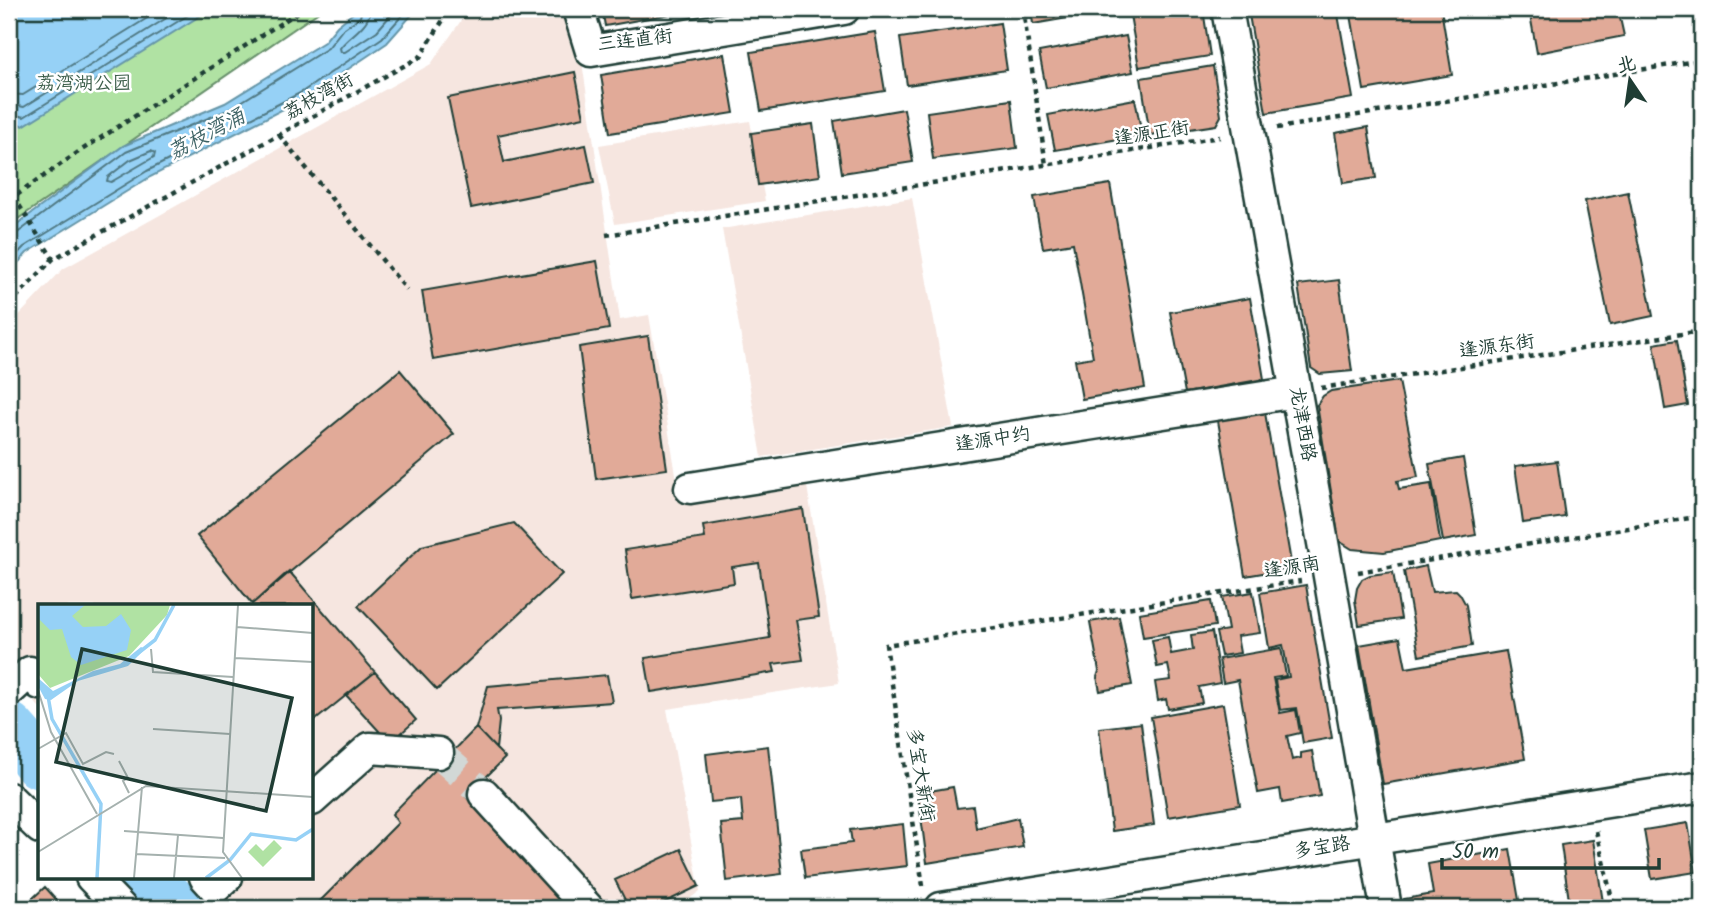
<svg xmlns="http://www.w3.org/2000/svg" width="1711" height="917" font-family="Kalam,'LXGW WenKai TC',sans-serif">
  <rect width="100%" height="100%" fill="#fff"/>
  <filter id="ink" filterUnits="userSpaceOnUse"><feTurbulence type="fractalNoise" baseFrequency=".0143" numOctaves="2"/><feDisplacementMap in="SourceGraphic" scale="14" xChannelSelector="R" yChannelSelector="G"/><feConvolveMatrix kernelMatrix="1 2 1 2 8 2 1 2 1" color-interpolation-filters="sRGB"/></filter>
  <g filter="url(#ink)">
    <path fill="#f6e6e0" d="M469 9H565L582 62 620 320 649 315 680 498 806 480 839 683 667 709 700 891 677 908H222L193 877H312V606H40V708L9 673V326L63 269 431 64Z
      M750 121 765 201 615 224 599 145Z
      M912 198 953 427 762 457 722 229Z"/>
    <path fill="#b0e2a3" stroke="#68906c" stroke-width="2" d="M9 9H323L9 225Z"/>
    <path fill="#96d1f6" stroke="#6696a8" stroke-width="2" d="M9 9H211L23 126 9 119Z
      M358 9H417L387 43 305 98 150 177 27 253 9 273V230L123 146 225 103 324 42 337 26Z"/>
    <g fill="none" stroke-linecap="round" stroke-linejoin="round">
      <path stroke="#4f7882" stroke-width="2" d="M371 9C369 26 350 35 340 48L341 52H345L377 31 396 9
        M9 94 23 95 162 9
        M9 104 24 107 181 9
        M9 113 24 117 198 9
        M151 151 155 153 154 157 111 182 107 181 108 177 130 160Z
        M9 236 16 234 126 152 228 110 328 48 342 30 360 17 362 9
        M9 263 24 247 147 171 302 92 382 38 408 9"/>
      <path stroke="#96d1f6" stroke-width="52" d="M9 728 40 763
        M147 877 177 908"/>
    </g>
    <path fill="#e1aa98" stroke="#1f3d34" stroke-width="2" d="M602 9H688V11L605 26Z
      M1031 9H1119L1033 24Z
      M1129 9H1203L1210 56 1139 67Z
      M1248 9H1337L1353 98 1266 113Z
      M1350 9H1441L1452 75 1364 90Z
      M1529 9H1618L1624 36 1537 53Z
      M1000 23 1007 70 907 85 900 38Z
      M875 32 885 91 761 111 751 52Z
      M1126 36 1133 72 1046 88 1039 52Z
      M724 54 734 113 610 133 601 75Z
      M1213 66 1221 116 1216 125 1150 135 1141 78Z
      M575 72 584 117 498 135 504 162 586 145 594 183 471 208 448 98Z
      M1135 99 1142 135 1055 150 1048 115Z
      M1011 100 1017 148 933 159 927 112Z
      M904 109 913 162 842 173 834 121Z
      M813 124 820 176 758 185 751 133Z
      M1368 127 1376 178 1343 183 1335 133Z
      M1110 184 1145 388 1082 399 1075 360 1093 357 1073 243 1043 248 1034 197Z
      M1628 192 1653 316 1610 325 1585 201Z
      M597 261 609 329 433 360 422 291Z
      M1339 280 1352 371 1320 374 1311 368 1298 285Z
      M1250 298 1264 379 1185 393 1170 312Z
      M648 336 667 469 596 479 579 347Z
      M1677 340 1688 405 1665 409 1654 344Z
      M400 370 454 434 252 604 197 536Z
      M1399 381 1418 477 1397 481 1399 489 1431 484 1440 541 1384 552 1352 549 1339 541 1317 405 1323 396 1331 391Z
      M1264 407 1292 568 1245 576 1217 415Z
      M1463 458 1476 535 1443 541 1429 464Z
      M1557 461 1565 517 1523 523 1515 466Z
      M803 509 819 617 796 620 803 660 773 664 775 672 651 692 645 658 770 638 759 563 732 567 734 583 632 599 625 550 705 538 703 526Z
      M514 523 562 574 437 690 358 606 422 546Z
      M1426 566 1432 592 1456 590 1460 594 1466 605 1472 646 1419 656 1404 571Z
      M289 571 375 672 312 723V606H250Z
      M1393 572 1401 619 1359 625 1355 600 1357 588 1362 579 1370 575Z
      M1306 585 1332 738 1303 743 1297 708 1280 710 1275 680 1289 677 1283 645 1269 648 1260 593Z
      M1253 592 1260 633 1237 636 1240 653 1221 656 1216 632 1228 630 1222 597Z
      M1211 601 1215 626 1143 637 1139 613Z
      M1119 617 1132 685 1100 691 1097 677 1099 671 1090 622Z
      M1212 632 1220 683 1199 687 1202 703 1168 709 1166 699 1158 701 1155 682 1171 680 1168 665 1157 667 1152 640 1168 637 1171 654 1193 650 1191 635Z
      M1400 638 1406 668 1506 651 1525 759 1383 784 1359 645Z
      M1281 648 1286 676 1273 678 1280 713 1296 710 1300 733 1287 736 1292 760 1301 758V753L1312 751 1320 796 1282 803 1280 789 1258 793 1238 680 1223 683 1219 659Z
      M375 672 416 720 390 743 346 695Z
      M607 675 612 702 497 710 499 721 496 749 476 728 488 686Z
      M1223 704 1240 805 1168 817 1151 717Z
      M1141 723 1154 825 1112 831 1099 728Z
      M476 728 505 758 466 797 574 903 569 908H313L398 823 392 814Z
      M768 746 782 874 727 881 721 824 743 822 741 799 711 802 706 754Z
      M953 787 957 808 973 806 976 828 1018 818 1023 847 927 863 918 793Z
      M1688 823 1696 872 1652 879 1644 830Z
      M903 824 907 866 805 878 801 849 852 843 850 830Z
      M1593 840 1603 902 1570 907 1561 845Z
      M681 849 699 886 653 908H629L615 880Z
      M1510 849 1519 900 1511 902 1512 908H1406L1404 899 1433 894 1428 864Z
      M45 887 64 908H22Z"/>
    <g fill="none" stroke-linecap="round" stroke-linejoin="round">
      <path stroke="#d2d8d6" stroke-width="30" stroke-dasharray="30 15" stroke-linecap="butt" d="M438 753 484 794"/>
      <g stroke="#1f3d34" stroke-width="35">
        <path id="minor" d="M578 9 591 51 844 9
          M1227 9 1329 576 1386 908
          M690 488 1296 392
          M9 691 30 672 40 684
          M484 794 588 908
          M9 798 40 828
          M312 800 370 748 438 753
          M91 877 121 908
          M205 877 215 888 227 877
          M941 908 1702 787"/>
      </g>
      <path stroke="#1f3d34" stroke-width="4.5" stroke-dasharray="5 5" stroke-linecap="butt" d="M1023 9 1046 165
        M1277 128 1702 60
        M279 135 407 290
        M9 193 14 197 77 153 303 9
        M606 235 1220 137
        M9 305 53 259 420 57 450 9
        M1321 388 1702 331
        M1358 572 1702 516
        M1596 831 1614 908
        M923 886 886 645 1301 581"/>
      <use href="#minor" stroke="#fff" stroke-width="30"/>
      <path stroke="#1f3d34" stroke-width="4.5" stroke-dasharray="5 5" stroke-linecap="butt" d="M14 197 53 259"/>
    </g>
  </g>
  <g text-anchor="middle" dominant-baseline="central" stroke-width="5" stroke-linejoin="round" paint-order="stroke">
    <g font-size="19" fill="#1f3d34" stroke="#fff">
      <text transform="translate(635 41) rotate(-7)">三连直街</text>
      <text transform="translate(319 97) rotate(-29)">荔枝湾街</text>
      <text transform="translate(1152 134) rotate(-9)">逢源正街</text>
      <text transform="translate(1497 347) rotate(-8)">逢源东街</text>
      <text transform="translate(1302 424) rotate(80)">龙津西路</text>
      <text transform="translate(993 440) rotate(-9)">逢源中约</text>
      <text transform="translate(1292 568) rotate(-9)">逢源南</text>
      <text transform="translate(920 775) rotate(81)">多宝大新街</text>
      <text transform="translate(1322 848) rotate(-9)">多宝路</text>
    </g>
    <g font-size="19" fill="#3c5e4a" stroke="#fff">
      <text x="84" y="84">荔湾湖公园</text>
    </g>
    <g font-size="21" font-style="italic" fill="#3d6264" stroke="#fff">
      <text transform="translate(207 135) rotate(-28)">荔枝湾涌</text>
    </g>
  </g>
  <g transform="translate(38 604)">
    <rect width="275" height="275" fill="#fff"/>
    <path d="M0 1H132L129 11 91 52 12 84 0 70ZM236 236 244 244 225 263 210 248 218 240 225 247Z" fill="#b0e2a3"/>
    <path d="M0 1H47L34 12 45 23 68 22 83 10 93 26 89 46 43 61 33 53 24 25 12 26 0 14ZM103 43 107 45 90 62 40 77 13 96 7 95 0 82V74L15 87 55 67 82 60Z" fill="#96d1f6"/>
    <path fill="none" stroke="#96d1f6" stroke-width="3.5" d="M99 50 117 36 136 1M10 92 14 115 63 200 59 274M168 274 192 256 213 230 258 236 275 225"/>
    <path fill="none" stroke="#a5b1ae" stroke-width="2" d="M200 1 185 248 204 274M199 23 275 29M113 45 115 68 195 73M196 54 275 58M0 86 13 128 59 210M115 125 192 130M0 145 28 129 45 160 68 148 76 150M81 157 90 174 85 177 91 189M86 227 185 234M0 248 108 182 275 193M98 250 187 254M96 274 104 183M136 274 140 231"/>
    <path fill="#1f3d34" fill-opacity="0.15" stroke="#1f3d34" stroke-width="3.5" d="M44 45 254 94 228 207 18 158Z"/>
    <rect width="275" height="275" fill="none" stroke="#1f3d34" stroke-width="3.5"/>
  </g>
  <rect width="1711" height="917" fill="none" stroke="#fff" stroke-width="35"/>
  <rect x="18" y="18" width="1676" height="882" fill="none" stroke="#1f3d34" stroke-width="2.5" filter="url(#ink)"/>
  <g transform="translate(1630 80) rotate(347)" stroke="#ffffff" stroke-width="5" paint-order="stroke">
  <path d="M0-5L12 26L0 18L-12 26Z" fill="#1f3d34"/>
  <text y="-10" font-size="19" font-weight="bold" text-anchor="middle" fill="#1f3d34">北</text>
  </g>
  <path d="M1442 858v10h217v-10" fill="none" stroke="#1f3d34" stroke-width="3.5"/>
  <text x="1452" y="858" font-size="21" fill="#1f3d34" stroke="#ffffff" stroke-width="5" paint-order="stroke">50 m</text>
</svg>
